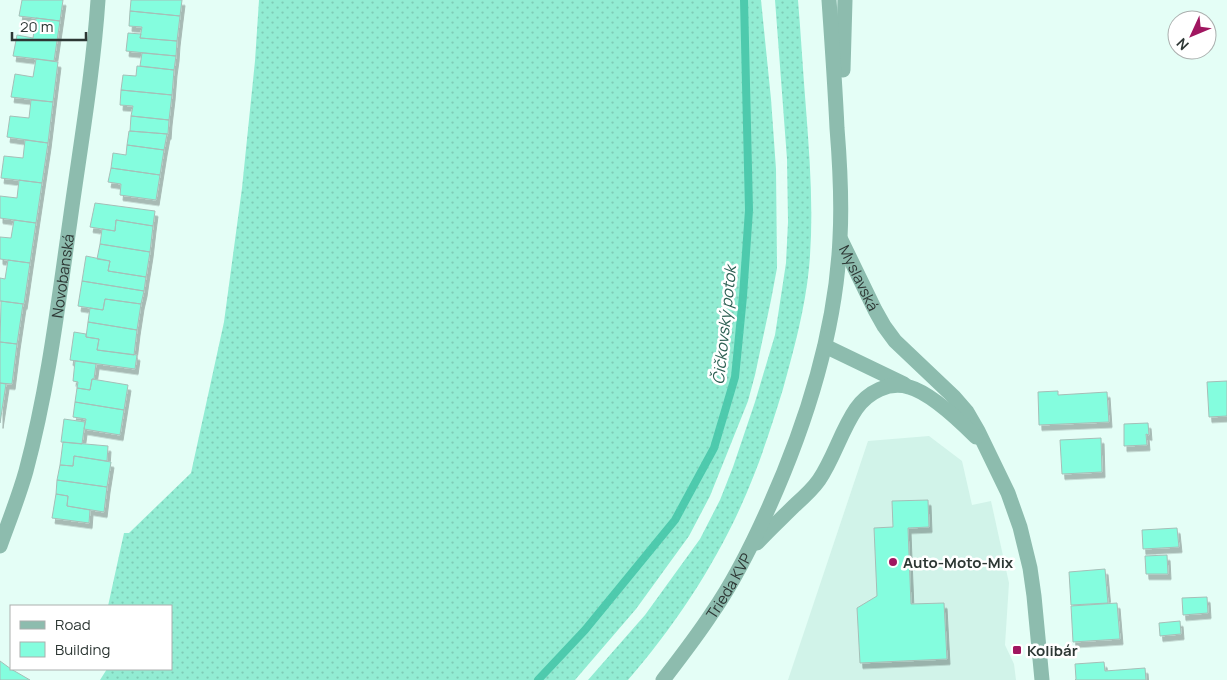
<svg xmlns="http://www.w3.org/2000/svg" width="1227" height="680" font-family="Manrope,sans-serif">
  <defs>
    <pattern id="grass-dots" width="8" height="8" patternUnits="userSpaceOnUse" patternTransform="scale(1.25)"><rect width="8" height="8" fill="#92ecd3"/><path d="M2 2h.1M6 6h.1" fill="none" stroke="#7ecbb6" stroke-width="1.8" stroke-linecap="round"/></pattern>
    <filter id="shadow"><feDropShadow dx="3" dy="5.5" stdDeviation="0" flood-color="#0004"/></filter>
  </defs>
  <rect width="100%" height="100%" fill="#e4fef6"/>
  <path fill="#d1f3e9" d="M929 436 962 461 972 505 991 501 1009 583 1005 645 1014 664 1016 680H788L868 441Z"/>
  <path fill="url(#grass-dots)" d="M259 0H761L771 99 776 169 777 268 771 300 755 375 748 401 710 496 689 536 636 609 575 680H100L107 669H171V606H108L124 533H129L191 473 224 322 242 188 255 61Z
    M775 0H798C801 36 803 73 806 109 810 162 814 215 809 268 805 309 794 349 783 389 774 418 765 447 754 475 725 550 680 620 628 680H588L645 615 700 539 720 500 733 467 755 402 775 335 786 263 788 222 787 159Z"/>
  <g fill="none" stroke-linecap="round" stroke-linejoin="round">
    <path stroke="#4ecaad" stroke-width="8" d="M538 680 585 630 675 520 714 448 735 377 743 296 749 210 744 0"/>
  </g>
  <path fill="#84fdde" stroke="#a6beb7" filter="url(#shadow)" d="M22 0H63L60 21 19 16Z
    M131 0H182L180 16 130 11Z
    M130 11 180 16 177 41 140 38 142 27 129 26Z
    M36 18 60 21 54 61 13 56 17 35 33 38Z
    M128 33 141 34 140 38 177 41 176 56 126 51Z
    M142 53 176 56 174 70 140 66Z
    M36 59 58 62 53 102 11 97 15 74 33 77Z
    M137 66 174 70 172 95 121 90 123 75 136 76Z
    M121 90 172 95 169 120 131 116 133 106 120 105Z
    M31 100 53 102 48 143 7 137 10 116 29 118Z
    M131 116 169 120 168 134 130 131Z
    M129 131 167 134 164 150 127 145Z
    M25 140 48 143 42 183 1 178 4 156 23 158Z
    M127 145 164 150 160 175 111 168 113 153 126 155Z
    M111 168 160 175 156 200 120 195 121 184 108 182Z
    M19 180 42 183 36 223 0 218V196L17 198Z
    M95 203 155 211 153 226 116 220 115 231 90 227Z
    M14 220 36 223 30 263 0 259V237L11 238Z
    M116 220 153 226 150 252 100 244 102 229 115 231Z
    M100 244 150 252 146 277 108 271 110 261 97 259Z
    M86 256 110 261 108 271 146 277 144 291 82 281Z
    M8 260 30 263 24 304 0 301V278L5 279Z
    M82 281 144 291 141 304 105 299 103 310 78 306Z
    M105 299 141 304 137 330 88 322 90 308 103 310Z
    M1 301 23 304 17 344 0 342Z
    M88 322 137 330 134 355 97 350 99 339 86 337Z
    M74 332 86 334V337L99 339 97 350 137 355 135 369 70 360Z
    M0 342 17 344 12 384 0 383Z
    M75 361 96 364 94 379H92L90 390 77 388 78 382 73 381Z
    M92 379 128 385 124 410 75 402 77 388 90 390Z
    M1227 381V416L1209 417 1207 382Z
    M0 383 6 384 0 423Z
    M1058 391V395L1107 392 1109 422 1039 425 1038 392Z
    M75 402 124 410 120 435 84 429 86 419 73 417Z
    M64 419 85 422 82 444 61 442Z
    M1148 423 1149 435 1146 434 1147 445 1124 446V424Z
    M1101 438 1102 472 1062 474 1060 440Z
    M63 442 108 446 107 461 74 456 73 466 60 465Z
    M74 456 111 462 107 487 57 480 60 465 73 466Z
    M57 480 107 487 104 512 67 506 68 496 56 494Z
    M56 494 68 496 67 506 90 510 89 523 52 518Z
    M928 500 929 527 908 528 911 604 944 603 947 659 860 663 857 608 877 596 874 528 893 527 892 501Z
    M1177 528 1179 547 1143 549 1142 530Z
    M1167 555 1168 574H1146L1145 556Z
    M1105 569 1108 603 1071 605 1069 572Z
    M1207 597 1208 613 1183 615 1182 598Z
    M1117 603 1120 639 1073 642 1071 606Z
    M1180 621 1181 634 1160 636 1159 623Z
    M0 661 11 669 30 680H0Z
    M1104 662 1105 671 1145 668 1146 680H1075L1076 679 1075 664Z"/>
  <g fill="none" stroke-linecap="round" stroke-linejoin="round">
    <g stroke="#8dbcae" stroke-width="15">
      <path d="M843 70 845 0"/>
      <path id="s1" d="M841 240 875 310 884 326 895 341 954 397 967 412 978 431 1008 493 1020 527 1030 568 1034 596 1042 680"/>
      <path d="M825 346 904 384"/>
      <path d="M757 543C769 530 782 518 795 505 804 497 812 490 819 480 834 458 841 431 856 409 868 392 889 381 909 387 931 393 960 421 976 437"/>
      <path id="s2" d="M0 546C9 521 19 496 26 471 48 389 58 305 70 221 80 148 93 74 98 0"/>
      <path id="s3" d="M663 680C680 658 697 636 712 613 735 580 753 543 769 507 807 422 836 331 840 238 842 201 840 165 837 128 835 85 832 43 829 0"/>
    </g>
  </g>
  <g fill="#a01660" stroke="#fff" stroke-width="2">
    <circle cx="893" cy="562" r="5"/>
    <rect x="1012" y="645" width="10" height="10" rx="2.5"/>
  </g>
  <g text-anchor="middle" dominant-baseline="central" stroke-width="5" stroke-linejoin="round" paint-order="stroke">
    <g font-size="15" fill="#2d3734" stroke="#fff">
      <text stroke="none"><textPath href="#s2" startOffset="278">Novobanská</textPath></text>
      <text stroke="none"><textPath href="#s1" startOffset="42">Myslavská</textPath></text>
      <text stroke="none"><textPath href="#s3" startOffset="115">Trieda KVP</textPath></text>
    </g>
    <g font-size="15" font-weight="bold" fill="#2d3734" stroke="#fff" text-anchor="start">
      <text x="903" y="562">Auto-Moto-Mix</text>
      <text x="1027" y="650">Kolibár</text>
    </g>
    <g font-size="16" font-style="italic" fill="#2d6053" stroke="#fff">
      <text transform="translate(724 325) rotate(-84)">Čičkovský potok</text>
    </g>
  </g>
  <rect x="10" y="605" width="162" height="65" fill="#ffffff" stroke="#abafae"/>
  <rect x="20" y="621" width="25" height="8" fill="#8dbcae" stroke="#abafae"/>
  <text x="55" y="630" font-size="15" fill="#2d3734">Road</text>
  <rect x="20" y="642" width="25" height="15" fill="#84fdde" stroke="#abafae"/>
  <text x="55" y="655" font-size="15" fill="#2d3734">Building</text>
  <g transform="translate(1192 35) rotate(226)"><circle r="24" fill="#ffffff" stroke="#abafae"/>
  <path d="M0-4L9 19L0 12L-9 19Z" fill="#a01660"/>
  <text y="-8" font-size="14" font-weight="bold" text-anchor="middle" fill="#2d3734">N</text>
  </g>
  <path d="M12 32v8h74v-8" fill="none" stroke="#2d3734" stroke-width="2.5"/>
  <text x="20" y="32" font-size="15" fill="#2d3734" stroke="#ffffff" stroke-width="4" paint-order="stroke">20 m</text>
</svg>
